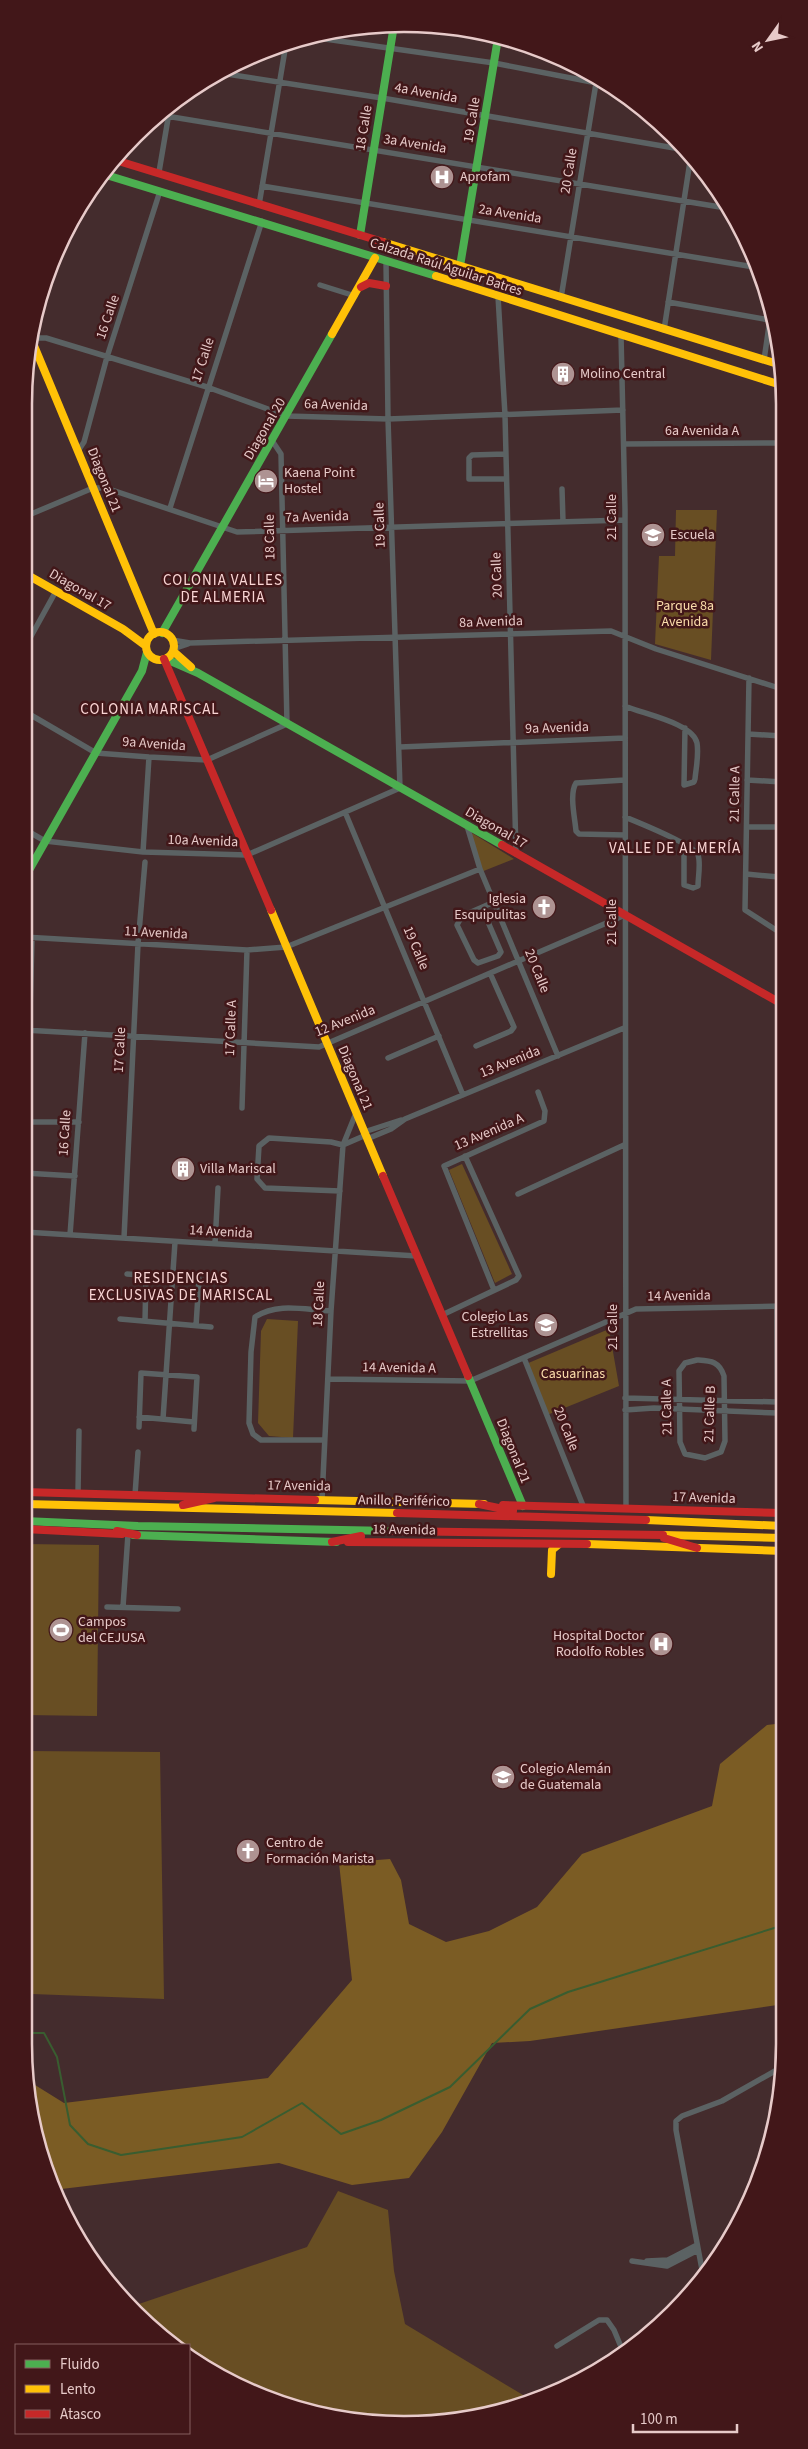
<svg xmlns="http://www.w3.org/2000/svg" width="808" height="2449" font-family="'Source Sans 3',sans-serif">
  <rect width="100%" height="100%" fill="#442c2d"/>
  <path fill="#684e23" d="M676 510H717L711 660 655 644 659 556H675Z
    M467 830 514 859 481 872Z
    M462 1164 512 1274 495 1283 449 1170Z
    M267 1319 298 1321 293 1438 269 1436 258 1423 261 1331Z
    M609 1329 619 1386 547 1415 526 1364Z
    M24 1544 99 1545 97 1716 24 1715Z
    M24 1751 160 1752 164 1999 32 1994Z
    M338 2191 388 2210 394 2271 405 2324 533 2401 503 2412 429 2424 355 2422 236 2386 189 2357V2345H171L130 2307 307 2247Z"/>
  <path fill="#7b5c24" d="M784 1723V2004L530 2041 492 2043 442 2132 409 2178 352 2185 279 2163 53 2190 31 2119 27 2080 64 2103 268 2078 352 1980 339 1863 390 1859 401 1880 409 1924 446 1942 489 1931 537 1907 582 1854 712 1806 720 1764 767 1725Z"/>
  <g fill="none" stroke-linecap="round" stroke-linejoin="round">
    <path stroke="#395d30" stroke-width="2" d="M24 2033H44L57 2057 70 2125 88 2144 121 2155 242 2137 302 2103 341 2134 381 2120 450 2087 530 2009 568 1992 784 1925"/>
    <path stroke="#5b6263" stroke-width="5.5" d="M311 37 494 63 607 85
      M220 73 382 98 686 150
      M160 115 726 208
      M159 172 170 107
      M262 186 754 267
      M259 205 286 44
      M320 285 355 296
      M498 296 505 415 516 854
      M561 298 597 77
      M668 302 770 320
      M664 330 691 155
      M621 335 625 509 626 1509
      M30 338H46L207 387 287 416 388 419 623 410
      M764 360 770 319
      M624 444 781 443
      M78 451 84 442 107 357 160 191
      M505 454 472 455 469 458V479H506
      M562 489 563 521
      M170 508 262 221
      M24 517 93 488H106L237 532 625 520
      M172 640 190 643 611 631 656 649 782 689
      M24 649 56 591
      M173 649 188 644
      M749 678 745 910 776 930
      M625 706C643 714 693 723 697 743 699 755 696 768 695 779L694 782 684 785 685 728
      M24 711 96 753 149 757 207 760 287 724 281 454 273 442
      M748 734 782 736
      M400 747 625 738
      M625 780 576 783C569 794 575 818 576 831L579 834 625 835
      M747 780 782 782
      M345 812 463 1095
      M625 817C637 822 695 845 698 855 701 863 698 877 698 886L693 888 684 885V844
      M467 826 480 869 558 1056
      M747 827H782
      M24 829 45 841 143 852 247 855 400 788 388 419 386 261
      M143 852 149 757
      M746 874 779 877
      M482 908 501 952 498 956 478 963 474 960 457 925 462 916 494 902
      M24 937 247 950 286 947 480 869
      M24 1030 319 1047 625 915
      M476 1046 511 1031 514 1027 490 973
      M388 1058 439 1036
      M24 1060 28 1055 29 1049 32 939
      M242 1108 247 950
      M24 1122H79
      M364 1132 401 1120
      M367 1139 391 1129 405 1119 624 1028
      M24 1173 75 1176
      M340 1191 265 1188 257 1179 259 1146 269 1138 331 1142 343 1145 366 1135
      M518 1194 624 1145
      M24 1232 417 1256
      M70 1235 85 1033
      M124 1238 138 944 145 862
      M215 1244 218 1188
      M127 1274 199 1279 196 1326
      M494 1290 444 1166 544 1121 545 1111 538 1092
      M777 1307 778 1513
      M442 1315 516 1280 519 1276 465 1156
      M120 1319 211 1327
      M145 1321 146 1276
      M524 1358 584 1508
      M697 1360C711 1361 719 1361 724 1376L725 1441 721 1452 705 1458 685 1454 680 1442 679 1371 685 1363Z
      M328 1379 470 1381 636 1309 783 1306
      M625 1398 777 1402
      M625 1410 654 1408 777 1413
      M139 1417 194 1422
      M163 1419 175 1242
      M139 1427 141 1373 197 1377 194 1429
      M324 1440H261L253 1434 249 1423 251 1352 255 1317C278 1302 305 1310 331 1311
      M78 1493 79 1431
      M135 1495 138 1452
      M322 1499 331 1311 343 1145 356 1113
      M107 1607 178 1609
      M123 1607 128 1534
      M632 2261 667 2266 698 2250
      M647 2261 668 2260 697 2245
      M703 2275 676 2130V2121L682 2116 722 2101 782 2067
      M557 2346 599 2320H607L614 2330 624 2354"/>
    <path stroke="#4caf50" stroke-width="8" d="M103 174 436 276
      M360 235 394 25
      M460 266 498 38
      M162 633 332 334
      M166 659 198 673 502 845
      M24 879 142 671 147 652
      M468 1376 523 1506
      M24 1521 138 1526 392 1531
      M133 1535 336 1542"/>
    <path stroke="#ffc107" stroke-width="8" d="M383 242 781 365
      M436 276 781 385
      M332 334 375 258
      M30 336 154 634
      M24 573 123 629 146 646
      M146 646a14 14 0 1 1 28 0a14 14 0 1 1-28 0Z
      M173 651 191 667
      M271 910 383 1176
      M315 1500 484 1504
      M24 1504 397 1513
      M646 1520 783 1526
      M663 1535 783 1538
      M587 1544 783 1551
      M551 1574 552 1550 558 1545"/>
    <path stroke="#c62828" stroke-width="8" d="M115 160 383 242
      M361 287 369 283 386 286
      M164 659 271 910
      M502 845 782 1004
      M383 1176 468 1376
      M24 1492 315 1500
      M479 1504 513 1511
      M183 1505 214 1498
      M503 1505 783 1513
      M397 1513 646 1520
      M24 1529 122 1534
      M117 1531 137 1535
      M392 1531 663 1535
      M664 1538 697 1548
      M332 1542 361 1536
      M348 1542 587 1544"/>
  </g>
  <defs>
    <g id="hospital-disc" transform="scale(1.25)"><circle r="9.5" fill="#ae9392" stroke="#421719"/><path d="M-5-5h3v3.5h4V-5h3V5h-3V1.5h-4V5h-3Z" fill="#fff"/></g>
    <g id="building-disc" transform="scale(1.25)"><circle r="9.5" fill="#ae9392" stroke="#421719"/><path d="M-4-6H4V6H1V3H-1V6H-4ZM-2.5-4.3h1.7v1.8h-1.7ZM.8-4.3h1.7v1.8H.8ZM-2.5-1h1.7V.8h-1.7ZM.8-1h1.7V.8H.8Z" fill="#fff"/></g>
    <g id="hotel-disc" transform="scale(1.25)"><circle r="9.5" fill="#ae9392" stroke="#421719"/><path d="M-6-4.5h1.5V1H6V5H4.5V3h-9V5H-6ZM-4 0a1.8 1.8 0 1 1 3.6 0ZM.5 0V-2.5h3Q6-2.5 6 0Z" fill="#fff"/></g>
    <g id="school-disc" transform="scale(1.25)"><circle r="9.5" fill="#ae9392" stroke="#421719"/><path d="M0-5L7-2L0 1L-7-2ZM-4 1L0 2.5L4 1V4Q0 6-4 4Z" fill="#fff"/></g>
    <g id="church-disc" transform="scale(1.25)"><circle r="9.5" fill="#ae9392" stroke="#421719"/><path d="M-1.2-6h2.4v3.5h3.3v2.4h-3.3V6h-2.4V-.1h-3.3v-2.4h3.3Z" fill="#fff"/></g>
    <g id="stadium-disc" transform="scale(1.25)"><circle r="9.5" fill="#ae9392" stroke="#421719"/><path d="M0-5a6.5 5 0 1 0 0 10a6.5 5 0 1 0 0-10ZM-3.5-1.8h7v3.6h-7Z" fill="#fff"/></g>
  </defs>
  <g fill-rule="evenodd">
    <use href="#hospital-disc" x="442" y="177"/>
    <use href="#building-disc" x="563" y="374"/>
    <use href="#hotel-disc" x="266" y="481"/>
    <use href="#school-disc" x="653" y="535"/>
    <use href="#church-disc" x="544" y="907"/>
    <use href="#building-disc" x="183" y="1169"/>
    <use href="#school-disc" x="546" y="1325"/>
    <use href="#stadium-disc" x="61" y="1630"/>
    <use href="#hospital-disc" x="661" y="1644"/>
    <use href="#school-disc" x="503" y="1777"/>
    <use href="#church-disc" x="248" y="1851"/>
  </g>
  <g text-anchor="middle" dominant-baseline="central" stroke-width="5" stroke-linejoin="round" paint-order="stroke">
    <g font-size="14" fill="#e7cac9" stroke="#421719">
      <text transform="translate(426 93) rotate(10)">4a Avenida</text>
      <text transform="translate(472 120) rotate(-81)">19 Calle</text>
      <text transform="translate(364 128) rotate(-81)">18 Calle</text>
      <text transform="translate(415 144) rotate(9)">3a Avenida</text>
      <text transform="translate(569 171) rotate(-81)">20 Calle</text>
      <text transform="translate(510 214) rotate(9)">2a Avenida</text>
      <text transform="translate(446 267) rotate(18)">Calzada Raúl Aguilar Batres</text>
      <text transform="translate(108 317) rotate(-71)">16 Calle</text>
      <text transform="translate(203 360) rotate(-72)">17 Calle</text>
      <text transform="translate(336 405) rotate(2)">6a Avenida</text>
      <text transform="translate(265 429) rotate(-60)">Diagonal 20</text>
      <text x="702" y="431">6a Avenida A</text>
      <text transform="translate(104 480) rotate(68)">Diagonal 21</text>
      <text transform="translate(317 517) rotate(-2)">7a Avenida</text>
      <text transform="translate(612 517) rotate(-90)">21 Calle</text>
      <text transform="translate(380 525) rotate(-92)">19 Calle</text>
      <text transform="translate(270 537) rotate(-91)">18 Calle</text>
      <text transform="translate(497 575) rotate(-92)">20 Calle</text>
      <text transform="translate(80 590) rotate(30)">Diagonal 17</text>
      <text transform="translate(491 622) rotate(-2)">8a Avenida</text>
      <text transform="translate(557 728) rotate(-2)">9a Avenida</text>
      <text transform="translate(154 744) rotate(4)">9a Avenida</text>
      <text transform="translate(735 794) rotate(-89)">21 Calle A</text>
      <text transform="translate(496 828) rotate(30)">Diagonal 17</text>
      <text transform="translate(203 841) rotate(2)">10a Avenida</text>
      <text transform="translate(612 922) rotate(-90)">21 Calle</text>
      <text transform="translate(156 933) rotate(3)">11 Avenida</text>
      <text transform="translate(416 948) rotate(67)">19 Calle</text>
      <text transform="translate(537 971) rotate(68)">20 Calle</text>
      <text transform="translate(345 1021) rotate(-22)">12 Avenida</text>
      <text transform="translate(231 1028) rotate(-88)">17 Calle A</text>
      <text transform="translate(120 1050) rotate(-87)">17 Calle</text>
      <text transform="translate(510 1062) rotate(-22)">13 Avenida</text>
      <text transform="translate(355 1078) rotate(67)">Diagonal 21</text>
      <text transform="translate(489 1132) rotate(-23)">13 Avenida A</text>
      <text transform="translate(65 1133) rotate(-86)">16 Calle</text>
      <text transform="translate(221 1232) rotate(3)">14 Avenida</text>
      <text transform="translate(679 1296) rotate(-1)">14 Avenida</text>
      <text transform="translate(319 1304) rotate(-87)">18 Calle</text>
      <text transform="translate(613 1327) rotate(-90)">21 Calle</text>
      <text transform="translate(399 1368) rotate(1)">14 Avenida A</text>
      <text transform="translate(667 1407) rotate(-91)">21 Calle A</text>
      <text transform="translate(710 1414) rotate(-88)">21 Calle B</text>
      <text transform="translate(566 1429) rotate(68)">20 Calle</text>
      <text transform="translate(513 1451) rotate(68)">Diagonal 21</text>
      <text transform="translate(299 1486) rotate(1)">17 Avenida</text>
      <text transform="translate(704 1498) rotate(2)">17 Avenida</text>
      <text transform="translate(404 1501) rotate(1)">Anillo Periférico</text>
      <text transform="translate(404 1530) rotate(1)">18 Avenida</text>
    </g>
    <g font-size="14" fill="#e7cac9" stroke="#421719" text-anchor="start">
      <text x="460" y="177">Aprofam</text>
      <text x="580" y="374">Molino Central</text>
      <text x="284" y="473">Kaena Point<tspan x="284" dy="16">Hostel</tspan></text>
      <text x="670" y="535">Escuela</text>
      <text x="526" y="899" text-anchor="end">Iglesia<tspan x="526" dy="16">Esquipulitas</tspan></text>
      <text x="200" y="1169">Villa Mariscal</text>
      <text x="528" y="1317" text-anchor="end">Colegio Las<tspan x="528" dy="16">Estrellitas</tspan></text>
      <text x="78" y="1622">Campos<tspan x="78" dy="16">del CEJUSA</tspan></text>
      <text x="644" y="1636" text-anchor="end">Hospital Doctor<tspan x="644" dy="16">Rodolfo Robles</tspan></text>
      <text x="520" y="1769">Colegio Alemán<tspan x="520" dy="16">de Guatemala</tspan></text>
      <text x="266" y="1843">Centro de<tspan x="266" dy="16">Formación Marista</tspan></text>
    </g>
    <g font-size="14" fill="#fbddab" stroke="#421719">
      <text x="685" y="606">Parque 8a<tspan x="685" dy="16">Avenida</tspan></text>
      <text x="573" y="1374">Casuarinas</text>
    </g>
    <g font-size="15" letter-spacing="1" fill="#fad6d5" stroke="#421719">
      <text x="223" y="580">COLONIA VALLES<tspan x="223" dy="17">DE ALMERIA</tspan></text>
      <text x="150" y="709">COLONIA MARISCAL</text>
      <text x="675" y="848">VALLE DE ALMERÍA</text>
      <text x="181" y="1278">RESIDENCIAS<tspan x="181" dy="17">EXCLUSIVAS DE MARISCAL</tspan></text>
    </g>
  </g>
  <path d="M0 0H808V2449H0ZM404 32H404A372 372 0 0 1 776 404V2044A372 372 0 0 1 404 2416H404A372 372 0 0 1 32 2044V404A372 372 0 0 1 404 32Z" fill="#421719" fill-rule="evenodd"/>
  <path fill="none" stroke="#e7cac9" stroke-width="2.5" d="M404 32H404A372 372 0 0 1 776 404V2044A372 372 0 0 1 404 2416H404A372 372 0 0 1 32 2044V404A372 372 0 0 1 404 32Z"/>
  <rect x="15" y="2344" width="175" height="90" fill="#421719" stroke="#845f5f"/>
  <rect x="25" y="2360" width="25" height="8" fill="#4caf50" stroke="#845f5f"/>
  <text x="60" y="2369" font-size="15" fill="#e7cac9">Fluido</text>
  <rect x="25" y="2385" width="25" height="8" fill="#ffc107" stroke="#845f5f"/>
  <text x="60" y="2394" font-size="15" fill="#e7cac9">Lento</text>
  <rect x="25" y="2410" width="25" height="8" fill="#c62828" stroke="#845f5f"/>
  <text x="60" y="2419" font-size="15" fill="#e7cac9">Atasco</text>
  <g transform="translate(768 40) rotate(237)" stroke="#421719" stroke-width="4" paint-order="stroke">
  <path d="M0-4L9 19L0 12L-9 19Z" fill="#e7cac9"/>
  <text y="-8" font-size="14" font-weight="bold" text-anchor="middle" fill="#e7cac9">N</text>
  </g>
  <path d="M633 2424v8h104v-8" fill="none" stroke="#e7cac9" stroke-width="2.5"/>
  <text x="640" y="2424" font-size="15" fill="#e7cac9" stroke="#421719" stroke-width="4" paint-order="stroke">100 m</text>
</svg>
